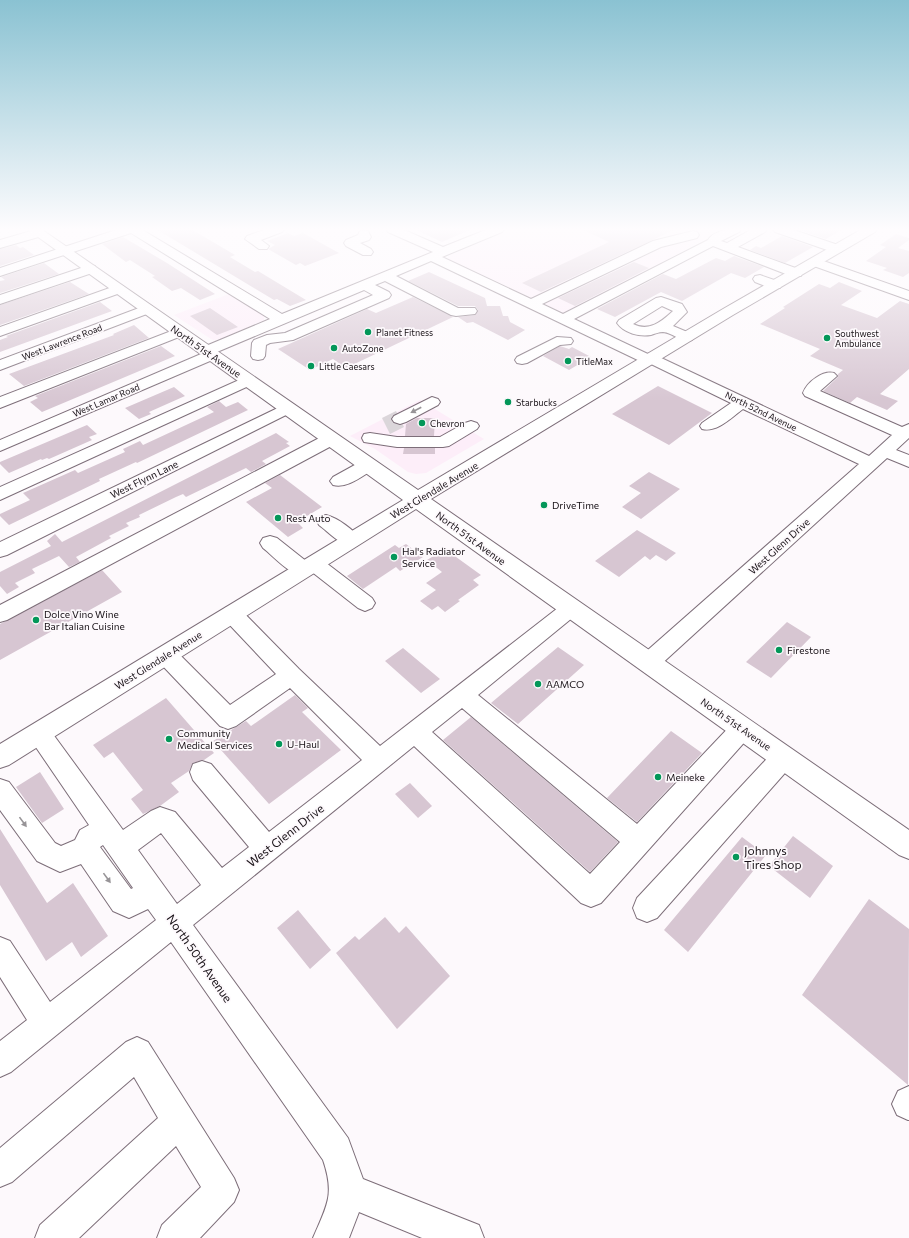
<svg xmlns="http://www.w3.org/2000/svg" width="909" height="1238" font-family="Commissioner,sans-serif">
  <rect width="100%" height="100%" fill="#fdf9fc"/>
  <path fill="#fdeef9" d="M511 229H724L653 267 654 270 568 315 449 259 448 257 450 255Z
    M229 294 264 316V320L221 339 214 340 211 339 174 315Z
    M420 400 484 439 426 473 416 474 408 472 375 449 350 436Z"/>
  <path fill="#d7c6d2" d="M156 229H191L235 255 230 257 255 272 258 271 306 300 290 306 277 299 274 300Z
    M414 229H472L442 242Z
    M581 229H676L541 292 522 283 609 242Z
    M796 229H843L826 239Z
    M288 233 294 236 303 233 339 253 305 266 300 263 296 265 268 249 275 245 267 241Z
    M896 234 909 238V240L898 248 909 251V273L903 277 883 270 887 268 866 261 886 247 880 245Z
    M782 236 813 247 785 263 750 250 756 246 761 248Z
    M123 237 167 263 215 294 200 300 181 288 172 291 152 277 155 276 130 260 126 262 102 244Z
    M16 245 20 248 23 247 34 255 0 266V249Z
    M734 256 764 267 745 278 731 273 682 301 661 292 615 317 597 309 663 274 676 279 716 258 725 261Z
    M634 262 649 268 575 306 558 298Z
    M44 263 59 274 0 293V281L5 280 1 277Z
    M429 272 485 298 487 306H500L503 316H508L510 322 525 330 508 340 473 322 467 323 458 317 475 315 478 310 475 306H458L408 281Z
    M70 282 89 294 0 325V305Z
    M839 282 862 291 841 305 877 318 900 301 909 304V369L880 394 898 401 887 410 857 397 850 403 823 391 838 377V374L843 370 810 356 820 349 760 324 785 308 783 307 819 284 830 288Z
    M413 297 453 317 346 368 333 359 310 370 278 349 367 309 376 313Z
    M100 302 112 311 0 352V340L8 337 6 336Z
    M210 308 238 327 217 335 190 316Z
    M134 325 149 338 24 386 9 374 114 335 113 334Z
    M161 346 175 356 42 412 30 402 38 398 35 396Z
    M560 346 569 349 572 347 591 357 569 370 543 356Z
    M658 386 712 413 669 445 612 414Z
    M174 387 185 396 149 412 151 414 139 419 125 408Z
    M219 401 226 407 238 402 248 410 137 463 136 462 99 479 100 481 9 525 0 516V514L30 500 23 493 75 470 78 473 125 452 123 449 140 441 143 445 186 425 214 412 207 407Z
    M417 418H435L434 436H405L406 424Z
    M87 425 97 434 89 437 92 440 49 459 47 458 42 460 41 459 9 473 0 464V462Z
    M276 433 289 442 286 443 290 446 262 461 266 464 251 472 246 468 186 497 183 494 176 497 139 515 140 517 126 523 129 526 109 536 111 538 76 557 80 562 69 567 59 556 32 569 35 573 15 583 19 587 7 594 0 586V572L51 546 47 541 55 534 62 542Z
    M404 448H435V454H403Z
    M649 472 680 489 641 519 622 507 641 493 629 486Z
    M280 475 322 507 297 522 303 528 288 537 246 502 272 488 265 483Z
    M637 530 676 553 666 561 656 555 650 560 645 556 619 577 595 561Z
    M406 544 423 557 400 571 396 567 363 589 347 576 395 545 399 548Z
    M445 549 481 575 473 580 479 585 458 600 460 601 445 612 438 606 432 610 420 601 436 590 426 583 442 572 427 560Z
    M102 570 122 592 0 660V624Z
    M787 622 811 637 771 678 746 662Z
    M558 647 584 665 518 724 491 703Z
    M403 648 440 679 421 693 385 661Z
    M295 695 308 708 302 712 341 750 269 804 213 741 246 721 251 726Z
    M166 698 214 753 204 760 193 763 189 771 171 783 179 792 160 806 143 814 131 799 143 790 113 752 104 758 93 745Z
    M471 717 618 842 590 872 443 740Z
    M671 731 702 753 637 822 607 798Z
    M40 772 64 809 42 823 16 787Z
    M410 783 432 806 418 818 395 794Z
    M0 829 47 903 73 883 108 936 81 957 72 942 46 961 0 885Z
    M793 836 833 866 810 898 769 866Z
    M742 837 766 855 688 952 664 930Z
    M869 899 909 929 908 1085 802 995Z
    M298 910 331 950 310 969 277 928Z
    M385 917 399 933 406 926 450 976 397 1029 336 953 355 936 359 940Z"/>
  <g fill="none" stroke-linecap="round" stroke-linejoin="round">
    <path stroke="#dbd6da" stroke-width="18" stroke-dasharray="18 9" stroke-linecap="butt" d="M386 426 400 419"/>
    <g stroke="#7d6e79" stroke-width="2">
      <path id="minor" d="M38 229 42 230 44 233 42 236 0 248V240Z
        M119 229H141L282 314 433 252 388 232 386 229H402L443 247 488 229H504L502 232 442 257 531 299 653 241 693 231 697 232 699 235 697 238 661 247 542 304 563 314 708 240C714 230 730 229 741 229L739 232 721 241 727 243 752 229H767L765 232 738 247 801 270 802 273 801 276H791L713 246 574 319 650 355 657 356 869 456 892 435 805 396 803 393C807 382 823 370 834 373L837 376 820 391 902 427 909 424V438L896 450 909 455V467L887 458 657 668 649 671 641 668 638 662 641 656 859 464 743 409C732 417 717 433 702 429L700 426 702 423 731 403 651 364 644 363 431 261 396 276 458 308H475L477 311 475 314 456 316 451 315 385 281 375 285 389 292 391 295 389 298 293 340 270 343 266 345 265 356 263 359 258 360 253 359 251 356 252 343 254 340 267 335 285 333 373 295 364 290 217 352 219 355 217 358 0 451V440L201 354 199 351 201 348 270 319 131 233 0 276V268Z
        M267 229H284L282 232 261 240 269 246 267 249H259L245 239 247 236Z
        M773 229H791L841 246 843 249 841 252H833L775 232Z
        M364 230 368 231 371 237 369 240 360 243 371 249 373 252 371 255H363L346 246 344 243 346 240 358 235 360 231Z
        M815 258 909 291V300L811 265 809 262 811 259Z
        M90 265 95 266 96 269 95 272 0 304V295Z
        M760 275 780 282 782 285 780 288H770L755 282 753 279 755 276Z
        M118 285 123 286 125 289 123 292 0 336V327Z
        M661 297 682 304 687 312 673 326 692 334 694 337 692 340C680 343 674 333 663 332 659 332 654 334 651 335 639 337 624 333 617 323L619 320 656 298ZM662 306 673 311C661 322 649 332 633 324Z
        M147 305 152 306 154 309 152 312 0 370V360Z
        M179 328 184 329 186 332 184 335 0 408V397Z
        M557 337 571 338 573 341 571 344 560 345 527 363 522 364 517 363 515 360 517 357Z
        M248 376 253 378 256 381 253 384 0 500V487Z
        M432 397 438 399 440 402 438 405 406 422 400 424 394 422 392 419 394 416Z
        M288 403 294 405 296 408 294 411 7 555 0 557V542Z
        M471 421 477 423 479 426 477 429 449 446 443 447H397L364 442 362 438 364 434 370 433 397 437H440L465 423Z
        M331 434 337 435 339 439 337 443 7 620 0 622V605L325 435Z
        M368 460 374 461 377 465 374 469C362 476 347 489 333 485L330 481 333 477 362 461Z
        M326 515C338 518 354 530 361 540L358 545C343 549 331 534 319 525L317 521 319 517Z
        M270 536 277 538 306 561 307 559 314 557 321 559 372 598 375 603 372 608 365 611 358 608 312 572 310 575C293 580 276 558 263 548L260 543 263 538Z
        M570 601 577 604 580 609 577 614 478 695 637 824 734 722 742 719 750 722 754 729 750 736 601 903 591 907 581 903 414 746 193 925 348 1138 363 1179 479 1225 484 1238H422L359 1212 349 1238H313C327 1205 335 1195 323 1160L171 942 11 1072 0 1077V1041L27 1020 0 977V937L10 941 50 1002 156 920 148 909 129 918 113 911 81 864 60 872 37 861 0 810V779L9 782 55 843 61 846 75 840 80 830 89 825 31 740 27 733 31 726 39 723 47 726 123 830 151 811 160 807 175 812 222 868 249 847 193 780 190 772 193 764 202 761 211 764 269 832 362 760 290 688 236 726 228 729 220 726 158 661 155 655 158 649 166 646 174 649 230 705 276 674 225 620 222 614 225 608 232 606 239 608 299 669 380 746 563 604ZM462 708 620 842 590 874 432 732ZM161 833 201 885 177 904 138 850ZM103 845 133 888 131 889 100 847Z
        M783 747 792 751 795 758 792 765 657 918 647 922 637 918 633 908 637 898 774 751Z
        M137 1037 148 1042 234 1178 239 1190 234 1202 200 1238H157L162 1225 201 1187 176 1146 79 1238H35L40 1225 158 1118 134 1077 12 1182 0 1187V1148L126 1042Z
        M909 1086V1120H908L897 1115 892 1104 898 1091Z"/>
    </g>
    <g stroke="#7d6e79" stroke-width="2">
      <path id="major" d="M27 229H41L418 490 723 309 862 229H877L875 232 733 315 431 499 909 830V859L899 855 416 509 9 765 0 768V744L403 500Z"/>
    </g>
    <use href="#minor" fill="#fff" fill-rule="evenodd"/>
    <use href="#major" fill="#fff" fill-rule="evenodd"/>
  </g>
  <defs><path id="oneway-solid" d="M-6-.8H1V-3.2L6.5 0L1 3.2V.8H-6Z"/></defs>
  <g fill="#979497">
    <use href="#oneway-solid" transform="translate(416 410) rotate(152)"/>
    <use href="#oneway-solid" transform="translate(23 822) rotate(54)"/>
    <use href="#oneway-solid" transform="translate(107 878) rotate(54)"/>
  </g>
  <linearGradient id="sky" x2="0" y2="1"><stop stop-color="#8ac2d2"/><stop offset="0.57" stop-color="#fefcfe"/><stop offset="1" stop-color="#fefcfe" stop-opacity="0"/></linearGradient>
  <rect width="909" height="402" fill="url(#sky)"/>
  <g fill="#039759" stroke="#fdf9fc" stroke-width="1.5">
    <circle cx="368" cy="332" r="4"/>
    <circle cx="827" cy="338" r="4"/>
    <circle cx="334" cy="348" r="4"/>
    <circle cx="568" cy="361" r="4"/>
    <circle cx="311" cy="366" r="4"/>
    <circle cx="508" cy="402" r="4"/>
    <circle cx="422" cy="423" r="4"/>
    <circle cx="544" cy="505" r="4"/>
    <circle cx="278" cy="518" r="4"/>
    <circle cx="394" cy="557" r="4"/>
    <circle cx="36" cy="620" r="4"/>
    <circle cx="779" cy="650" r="4"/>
    <circle cx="538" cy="684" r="4"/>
    <circle cx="169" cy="739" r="4"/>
    <circle cx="279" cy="744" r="4"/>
    <circle cx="658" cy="777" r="4"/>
    <circle cx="736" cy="857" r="4"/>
  </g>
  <g text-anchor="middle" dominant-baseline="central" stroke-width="3.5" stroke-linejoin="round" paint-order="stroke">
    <g font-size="9" fill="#181217" stroke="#fdf9fc" text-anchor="start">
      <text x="376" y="332">Planet Fitness</text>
      <text x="835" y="333">Southwest<tspan x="835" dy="10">Ambulance</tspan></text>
      <text x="342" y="348">AutoZone</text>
      <text x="576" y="361">TitleMax</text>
      <text x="319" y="366">Little Caesars</text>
      <text x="516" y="402">Starbucks</text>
      <text x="430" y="423">Chevron</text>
    </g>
    <g font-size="9" fill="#181217" stroke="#fdf9fc">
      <text transform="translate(62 342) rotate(-21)">West Lawrence Road</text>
      <text transform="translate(106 400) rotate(-23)">West Lamar Road</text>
      <text transform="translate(761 411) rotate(26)">North 52nd Avenue</text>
    </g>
    <g font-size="10" fill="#181217" stroke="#fdf9fc">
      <text transform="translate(206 351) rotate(35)">North 51st Avenue</text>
      <text transform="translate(144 479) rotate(-26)">West Flynn Lane</text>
      <text transform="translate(434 490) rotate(-31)">West Glendale Avenue</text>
      <text transform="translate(471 538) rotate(36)">North 51st Avenue</text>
      <text transform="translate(779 546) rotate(-42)">West Glenn Drive</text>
      <text transform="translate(158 660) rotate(-32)">West Glendale Avenue</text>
      <text transform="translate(736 724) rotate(35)">North 51st Avenue</text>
    </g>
    <g font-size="10" fill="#181217" stroke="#fdf9fc" text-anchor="start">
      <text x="552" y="505">DriveTime</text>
      <text x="286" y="518">Rest Auto</text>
      <text x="402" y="551">Hal's Radiator<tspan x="402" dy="12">Service</tspan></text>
      <text x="44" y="614">Dolce Vino Wine<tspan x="44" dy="12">Bar Italian Cuisine</tspan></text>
      <text x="787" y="650">Firestone</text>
      <text x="546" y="684">AAMCO</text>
      <text x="177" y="733">Community<tspan x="177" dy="12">Medical Services</tspan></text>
      <text x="287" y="744">U-Haul</text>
      <text x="666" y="777">Meineke</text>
    </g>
    <g font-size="12" fill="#181217" stroke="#fdf9fc">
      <text transform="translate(285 835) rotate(-38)">West Glenn Drive</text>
      <text transform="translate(200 958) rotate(55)">North 50th Avenue</text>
    </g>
    <g font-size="12" fill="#181217" stroke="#fdf9fc" text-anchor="start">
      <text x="744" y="850">Johnnys<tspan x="744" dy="14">Tires Shop</tspan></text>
    </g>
  </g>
</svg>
